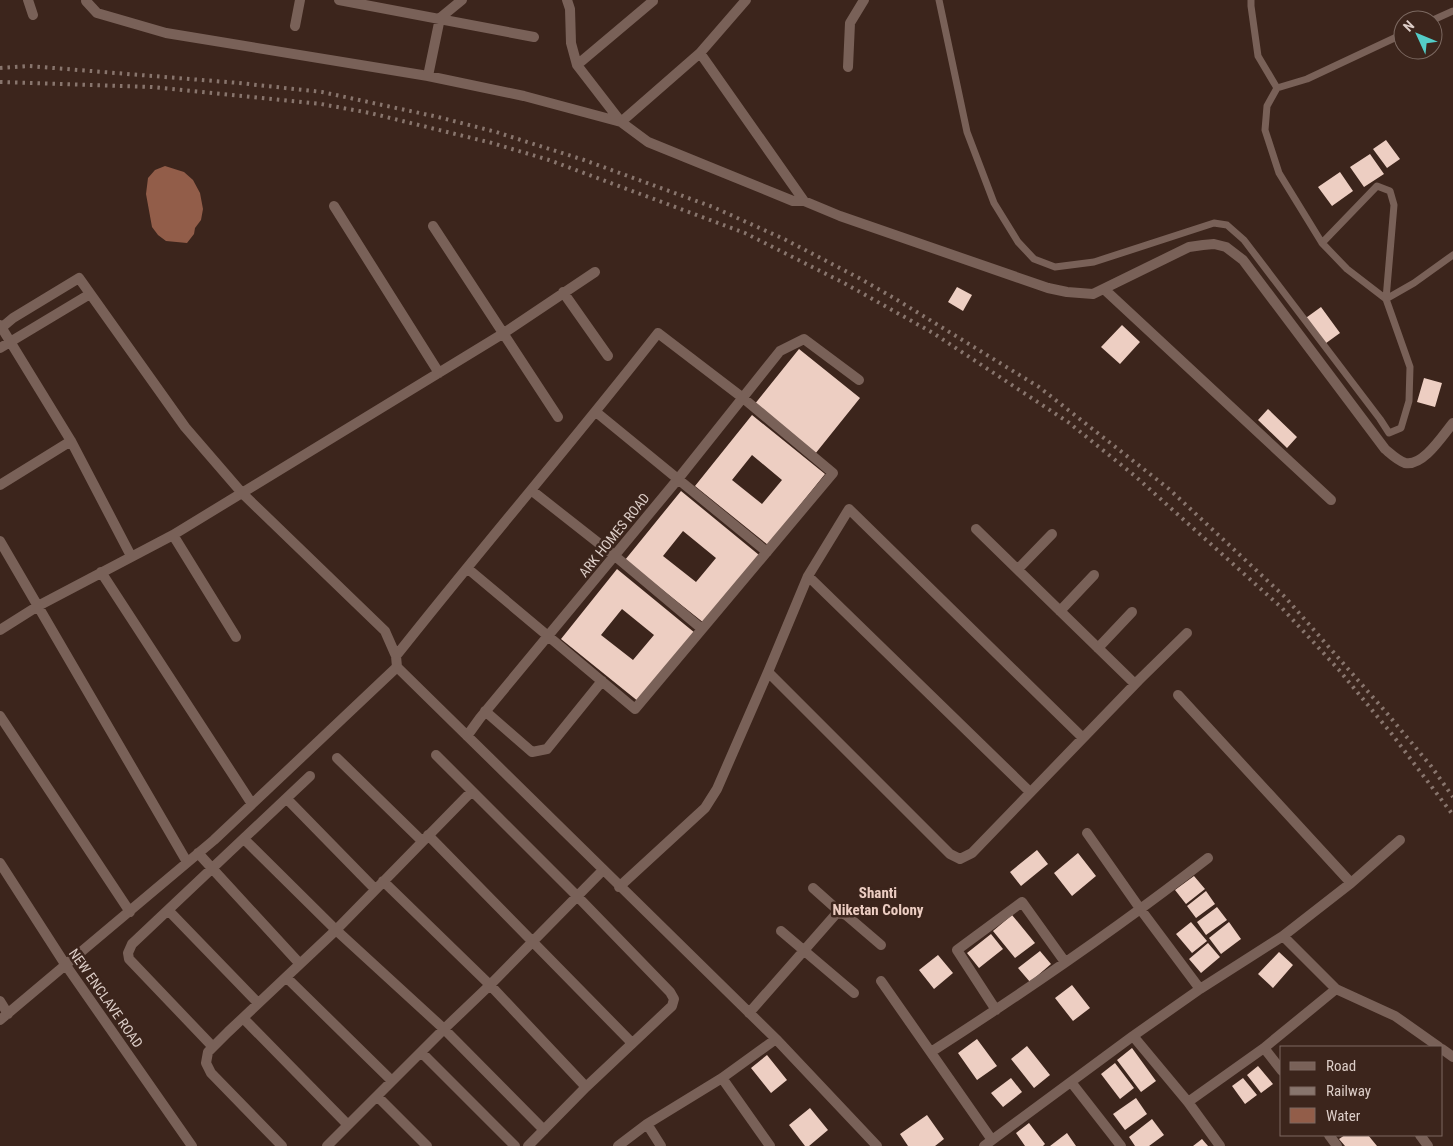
<svg xmlns="http://www.w3.org/2000/svg" width="1453" height="1146" font-family="'Roboto Condensed',sans-serif">
  <rect width="100%" height="100%" fill="#3c251c"/>
  <path fill="#925d49" d="M165 166 184 172 193 180 200 193 203 209 201 220 195 228 194 234 187 243 166 241 158 235 152 227 146 194 148 178 155 170Z"/>
  <path fill="#edcec2" fill-rule="evenodd" d="M1386 140 1400 159 1387 168 1373 149Z
    M1370 154 1384 174 1364 187 1350 167Z
    M1340 172 1353 191 1332 206 1318 187Z
    M957 287 972 295 963 311 948 302Z
    M1321 307 1340 333 1322 346 1303 320Z
    M1122 325 1140 342 1120 364 1101 347Z
    M799 349 860 398 815 454 754 405Z
    M1424 378 1442 383 1435 407 1417 402Z
    M1268 409 1297 437 1287 448 1258 420Z
    M752 415 825 474 768 545 695 486ZM752 455 782 480 762 504 732 480Z
    M681 491 759 555 704 623 625 560ZM683 531 716 558 696 582 663 556Z
    M617 569 695 633 639 702 561 639ZM622 609 654 635 633 660 601 635Z
    M1037 850 1048 864 1021 886 1010 872Z
    M1078 853 1096 876 1072 896 1054 873Z
    M1194 876 1205 889 1186 904 1175 890Z
    M1206 891 1215 904 1196 918 1187 906Z
    M1217 907 1227 920 1206 935 1197 922Z
    M1012 915 1035 943 1015 958 993 931Z
    M1191 922 1207 941 1192 953 1176 934Z
    M1229 922 1241 939 1221 954 1209 938Z
    M991 934 1003 949 979 968 967 953Z
    M1208 943 1220 957 1201 973 1189 959Z
    M1040 951 1051 964 1030 982 1018 968Z
    M1279 952 1293 965 1273 988 1258 974Z
    M938 955 953 973 934 989 919 970Z
    M1072 985 1090 1008 1073 1021 1055 998Z
    M977 1039 997 1066 977 1080 958 1053Z
    M1027 1046 1050 1075 1034 1088 1011 1059Z
    M1132 1048 1156 1081 1141 1092 1117 1060Z
    M767 1055 787 1080 771 1093 751 1068Z
    M1115 1063 1134 1088 1120 1099 1101 1074Z
    M1258 1066 1273 1084 1261 1093 1247 1075Z
    M1011 1078 1022 1092 1003 1107 991 1093Z
    M1243 1078 1257 1095 1245 1104 1232 1086Z
    M1136 1098 1147 1114 1125 1130 1113 1114Z
    M810 1108 828 1130 809 1146H805L789 1125Z
    M927 1115 944 1139 935 1146H908L900 1134Z
    M1152 1119 1164 1135 1149 1146H1135L1129 1137Z
    M1029 1123 1045 1144 1043 1146H1025L1016 1133Z
    M1067 1133 1076 1146H1050Z
    M1345 1135H1368L1377 1146H1345L1339 1139Z
    M1202 1139 1208 1146H1193Z"/>
  <g fill="none" stroke-linecap="round" stroke-linejoin="round">
    <path stroke="#796158" stroke-width="7" d="M939 0 967 132 994 203 1018 242 1034 259 1055 267 1094 262 1214 223 1227 225 1244 240 1380 419 1389 433 1401 428 1409 401 1410 367 1386 299 1394 205 1390 191 1377 186 1322 243
      M1251 0V6L1258 56 1277 88
      M1433 20 1453 11
      M1386 299 1347 269 1322 243 1279 173 1265 130 1267 106 1277 88 1307 79 1403 34
      M1386 299 1414 283 1453 255"/>
    <path stroke="#796158" stroke-width="10" d="M28 0 33 15
      M339 0 534 37
      M567 0 570 9 571 43 577 65 621 122 648 142 793 201H804L840 216 1048 288 1067 292 1093 294 1189 247 1203 245 1214 244 1226 247 1243 260 1385 449C1391 454 1397 460 1405 463 1423 467 1443 435 1453 423
      M86 1 97 13 166 33 428 76 524 96 621 122 700 53 746 0
      M295 26 300 0
      M700 53 804 201
      M577 65 653 1
      M848 67 850 23 864 0
      M428 76 440 18 462 0
      M334 206 439 373
      M433 226 558 417
      M1104 289 1331 500
      M563 292 608 356
      M0 325 71 441 131 556
      M0 329 13 318 79 278 185 427 242 493 385 631 396 656 397 667 776 1039 877 1146
      M0 348 90 294
      M596 412 767 552
      M0 485 71 441
      M531 490 615 556 702 629
      M976 529 1135 684
      M173 535 236 637
      M0 541 187 862
      M1018 569 1052 534
      M101 572 252 804
      M808 576 1030 792
      M1060 611 1094 575
      M0 630 38 606 173 535 504 333 595 272
      M1098 648 1132 612
      M396 656C482 547 573 442 658 333L743 398 833 473 635 709 467 568
      M768 672 950 854 960 859 972 853 1139 680 1187 633
      M1178 695 1351 883
      M485 711 532 752 547 749 602 681
      M0 716 130 912
      M467 736 480 718 678 479 780 351 804 339 859 380
      M436 755 577 896 670 992 674 999 672 1006 586 1087 528 1146
      M337 758 422 841
      M287 799 375 889
      M1087 833 1141 910 1200 989
      M428 835 632 1043
      M244 839 336 930 444 1029 544 1130
      M198 853 300 964
      M0 863 65 964 192 1146
      M383 881 490 985 586 1087
      M619 887 705 808 717 789 768 672 808 576 849 509 1083 738
      M813 888 841 913
      M168 910 258 1003
      M781 931 854 993
      M1283 936 1336 989 1395 1016 1439 1047
      M286 977 392 1081
      M881 981 992 1140
      M0 1001 8 1014
      M996 1010 957 950 1022 902 1065 962
      M749 1013 836 914 841 913 846 915 881 945
      M243 1018 348 1125
      M0 1020 214 840 397 667
      M1133 1036 1188 1102 1220 1146
      M213 1047 129 959 128 953 132 944 310 776
      M1264 1048 1282 1071
      M1442 1049 1453 1057
      M421 1052 515 1146
      M931 1052C1026 991 1119 927 1208 858
      M722 1078 770 1146
      M1071 1082 1121 1146
      M377 1096 427 1146
      M1188 1102 1264 1048 1336 989
      M647 1124 661 1146
      M1329 1135 1337 1146
      M1420 1135 1428 1146
      M282 1146 211 1073 206 1063 208 1052 228 1032 336 930 472 791
      M327 1146 444 1029 490 985 603 870
      M618 1146 647 1124 722 1078 776 1039
      M984 1146 1133 1036 1200 989 1283 936 1351 883 1400 840"/>
    <path stroke="#88756d" stroke-width="4" stroke-dasharray="2.5 5" stroke-linecap="butt" d="M0 68 29 66 239 83 322 92 438 117 496 132 584 160 713 207 784 239 859 278 894 298 1039 387 1169 489 1285 597 1385 711 1431 766 1453 797
      M0 82 152 87 321 104 370 113 492 143 549 160 745 233 844 283 933 333 1068 422 1135 476 1282 608 1339 670 1391 733 1453 815"/>
  </g>
  <g text-anchor="middle" dominant-baseline="central" stroke-width="5" stroke-linejoin="round" paint-order="stroke">
    <g font-size="14" fill="#ddcec8" stroke="#3c251c">
      <text transform="translate(614 535) rotate(-51)">ARK HOMES ROAD</text>
      <text transform="translate(106 998) rotate(55)">NEW ENCLAVE ROAD</text>
    </g>
    <g font-size="15" font-weight="bold" fill="#eccdc2" stroke="#3c251c">
      <text x="878" y="893">Shanti<tspan x="878" dy="17">Niketan Colony</tspan></text>
    </g>
  </g>
  <rect x="1280" y="1046" width="162" height="90" fill="#3c251c" stroke="#7c6961"/>
  <rect x="1290" y="1062" width="25" height="8" fill="#796158" stroke="#7c6961"/>
  <text x="1326" y="1071" font-size="15" fill="#ddcec8">Road</text>
  <rect x="1290" y="1087" width="25" height="8" fill="#88756d" stroke="#7c6961"/>
  <text x="1326" y="1096" font-size="15" fill="#ddcec8">Railway</text>
  <rect x="1290" y="1108" width="25" height="15" fill="#925d49" stroke="#7c6961"/>
  <text x="1326" y="1121" font-size="15" fill="#ddcec8">Water</text>
  <g transform="translate(1418 35) rotate(314)"><circle r="24" fill="#3c251c" stroke="#7c6961"/>
  <path d="M0-4L9 19L0 12L-9 19Z" fill="#54cdc8"/>
  <text y="-8" font-size="14" font-weight="bold" text-anchor="middle" fill="#ddcec8">N</text>
  </g>
</svg>
